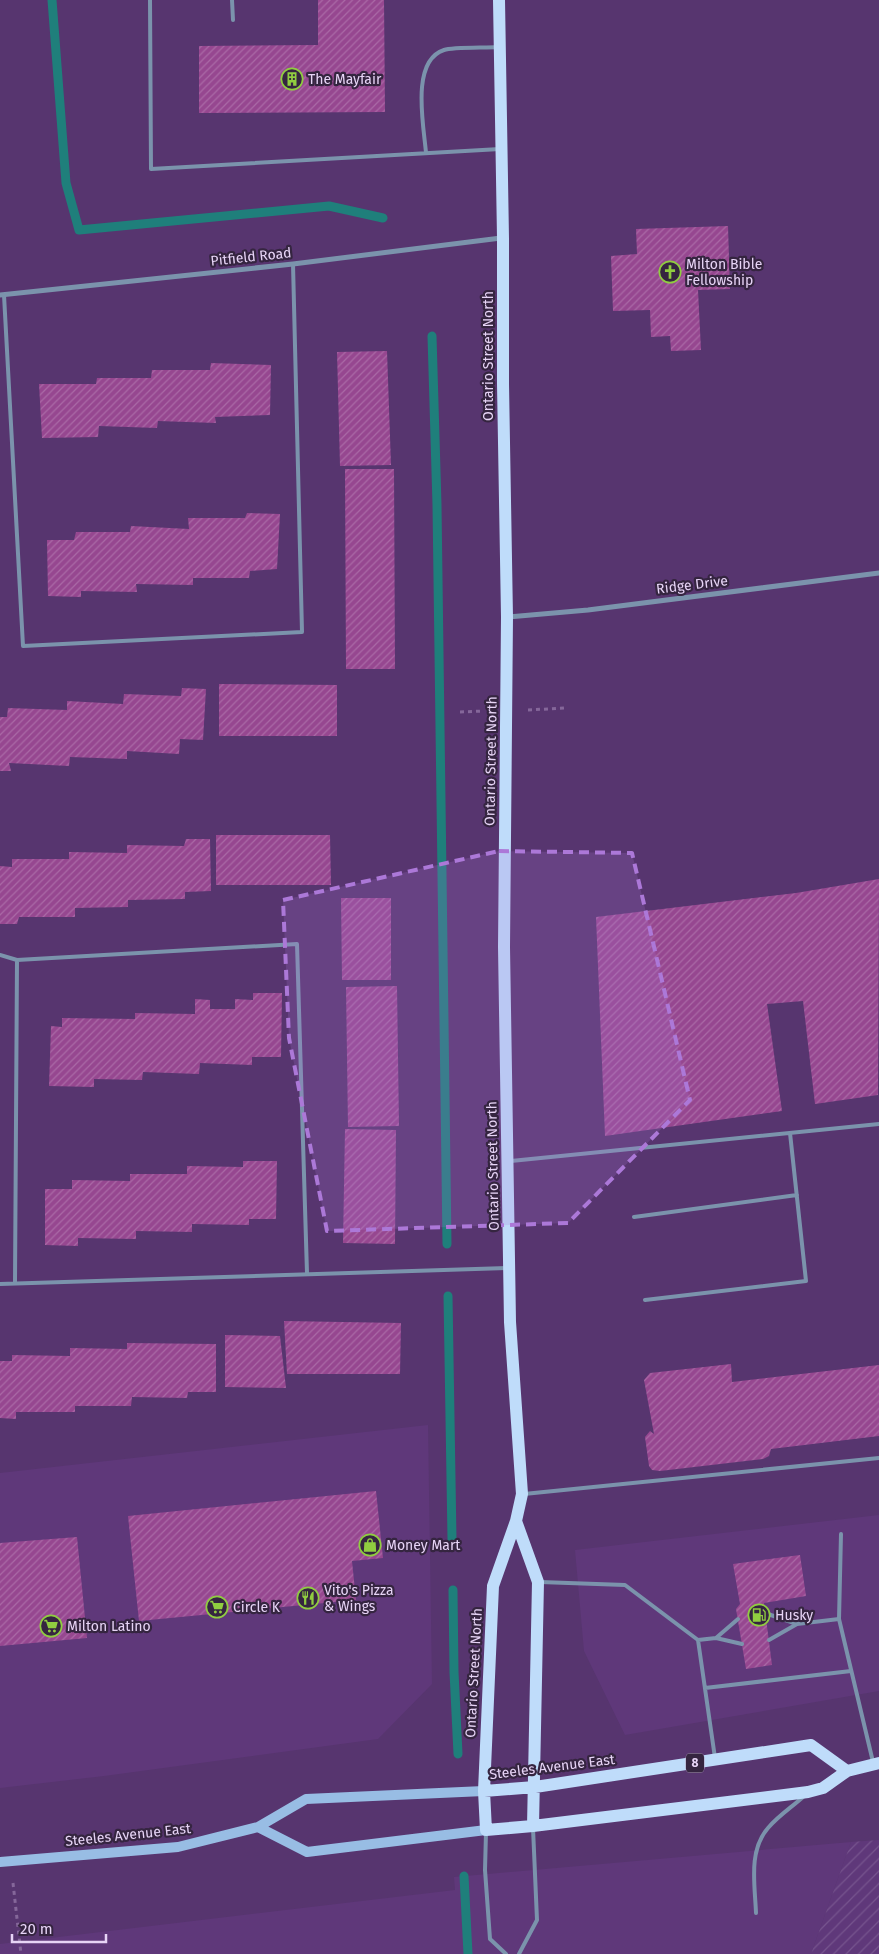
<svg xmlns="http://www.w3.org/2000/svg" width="879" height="1954" font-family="'Fira Sans',sans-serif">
  <defs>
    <pattern id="industrial-furrows" width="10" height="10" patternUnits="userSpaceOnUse" patternTransform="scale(1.25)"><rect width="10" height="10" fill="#5f387a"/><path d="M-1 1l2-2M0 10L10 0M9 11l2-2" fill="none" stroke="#76548e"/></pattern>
    <pattern id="building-hatch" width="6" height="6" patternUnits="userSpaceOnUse" patternTransform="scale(1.25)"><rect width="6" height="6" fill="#964790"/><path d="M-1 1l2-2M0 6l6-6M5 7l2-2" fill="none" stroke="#aa69a6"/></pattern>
  </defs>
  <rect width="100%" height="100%" fill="#57356f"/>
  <path fill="#5f387a" d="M428 1425 432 1684 378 1739 104 1776 0 1788V1473Z
    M879 1515V1691L625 1735 584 1651 575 1550Z
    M851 1842 811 1954H0V1944L455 1890 454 1877Z"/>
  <path fill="url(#industrial-furrows)" d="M879 1840V1954H811L851 1842Z"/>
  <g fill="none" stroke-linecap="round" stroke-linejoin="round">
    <path stroke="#1f7f7b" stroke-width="9" d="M52 0 66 183 79 230 329 206 383 218
      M432 336 437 505 447 1244
      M448 1296 452 1539
      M453 1590 454 1672 458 1754
      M464 1876 468 1954"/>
  </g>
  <path fill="url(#building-hatch)" d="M318 0H384L385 112 199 113V46L318 45Z
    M728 226 730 289 698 290 701 350 671 351 670 336 651 337 650 310 613 311 611 256 637 254 636 229Z
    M387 351 391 465 340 466 337 352Z
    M211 363 271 365 270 415 215 417 216 423 158 421 157 428 99 426 98 437 42 438 39 384H96L97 378H151L152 370H210Z
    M345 469H394L395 669H346Z
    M247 513 280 514 277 569 250 571 249 578H193V585L136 584 137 592 81 591V597L48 596 47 540H74L76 532H130L131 526 189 529 188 518H245Z
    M219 684 337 685V736H219Z
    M182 688 206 689 203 740 180 739 179 754 127 751V759L70 757 69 766 9 763 11 771H0V717H7L8 708 67 710V701L123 704 124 694 181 696Z
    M216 835H330L331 885H216Z
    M186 839H210L211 891 185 892V899L128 900V907L75 908V917H19L17 924H0V866L12 867V859H69V852L127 853V845L184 846Z
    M879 879 878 1095 815 1104 803 1001 767 1004 782 1111 605 1136 596 917 796 893Z
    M341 898H391V980H342Z
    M397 986 399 1126 348 1127 346 987Z
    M253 993H282L281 1057H252V1065L200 1063 199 1074 143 1072 142 1080 94 1079V1087L49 1086 51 1026 62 1027V1018L135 1019V1013L195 1014V999L210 1000V1009H235V999L253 1000Z
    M345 1129 396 1130 395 1244 343 1243Z
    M243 1161H277L276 1219H249V1225L192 1224V1232L136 1231V1239L78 1238V1246L45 1245V1189H72V1180L130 1181V1174H187V1166L243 1167Z
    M284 1321 401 1323 400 1374H287Z
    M225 1335 280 1336 286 1388 225 1387Z
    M127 1343 216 1344V1392H188L187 1398 132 1397 131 1406H75V1412H16V1419L0 1418V1361H12V1355L70 1356V1348L127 1349Z
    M731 1364 732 1382 879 1365V1436L771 1449 769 1456 763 1459 660 1471 652 1470 649 1466 645 1437 650 1431 654 1434 644 1380 650 1373Z
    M376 1491 383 1558 352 1561 356 1600 139 1621 128 1516Z
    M77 1537 87 1638 0 1646V1543Z
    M800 1555 806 1596 764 1603 772 1665 746 1669 736 1609 740 1604 733 1564Z"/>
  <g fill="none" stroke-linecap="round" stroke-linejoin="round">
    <path stroke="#85679a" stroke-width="3" stroke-dasharray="4 4" stroke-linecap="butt" d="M528 710 566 708
      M460 712 484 711
      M13 1883 21 1954"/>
    <path stroke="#7b93ac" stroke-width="4" d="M150 0 151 169 500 149
      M232 0 233 20
      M426 153C424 127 410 61 444 50 453 47 486 48 498 47
      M4 295 23 646 302 632 293 264
      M0 955 17 960 297 944 307 1273
      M511 1161 879 1124
      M634 1217 797 1195
      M15 1283 17 960
      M0 1284 507 1268
      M645 1300 806 1281 790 1133
      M524 1494 879 1458
      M540 1582 625 1585 698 1640 715 1758
      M765 1613 797 1624 839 1619 873 1762
      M738 1619 716 1638 742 1644
      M839 1619 841 1534
      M698 1640 716 1638
      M769 1640 797 1624
      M705 1688 851 1671
      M486 1832 485 1870 490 1939 506 1954
      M756 1913C755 1885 748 1851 768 1828 778 1816 792 1807 803 1797
      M519 1954 537 1920 533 1828"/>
    <path stroke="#7b93ac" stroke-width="5" d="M0 295 293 264 501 238
      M508 617 588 610 879 573"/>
    <path stroke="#98bde4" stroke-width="10" d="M258 1827 307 1852 486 1830
      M0 1862 178 1847 258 1827 306 1799 484 1791"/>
    <path stroke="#bfdcfa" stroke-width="12" d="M499 0 503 238V384L507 617 504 947 510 1322 522 1494 516 1521 493 1586 484 1791 486 1830 533 1826 808 1792 823 1788 847 1771 879 1763
      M516 1521 538 1582 533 1826
      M484 1791 535 1787 811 1745 847 1771"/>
  </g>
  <path fill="#ac78d8" fill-opacity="0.2" stroke="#ac78d8" stroke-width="4" stroke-dasharray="10 6" stroke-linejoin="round" d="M499 851 632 853 690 1100 568 1223 327 1231 289 1038 283 900Z"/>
  <defs>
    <g id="building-ring" transform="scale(1.125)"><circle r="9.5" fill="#352540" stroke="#90cd40" stroke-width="1.5"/><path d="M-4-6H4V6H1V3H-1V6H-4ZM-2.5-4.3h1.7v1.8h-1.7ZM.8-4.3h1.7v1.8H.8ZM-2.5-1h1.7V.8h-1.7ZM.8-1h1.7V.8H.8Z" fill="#90cd40"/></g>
    <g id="church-ring" transform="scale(1.125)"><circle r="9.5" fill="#352540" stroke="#90cd40" stroke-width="1.5"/><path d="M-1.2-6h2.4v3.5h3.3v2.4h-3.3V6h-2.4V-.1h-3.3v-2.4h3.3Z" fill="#90cd40"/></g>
    <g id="shop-ring" transform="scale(1.125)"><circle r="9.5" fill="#352540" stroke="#90cd40" stroke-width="1.5"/><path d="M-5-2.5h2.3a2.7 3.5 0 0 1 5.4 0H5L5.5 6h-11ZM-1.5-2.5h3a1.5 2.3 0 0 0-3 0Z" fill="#90cd40"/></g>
    <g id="restaurant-ring" transform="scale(1.125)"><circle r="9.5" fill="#352540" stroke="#90cd40" stroke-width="1.5"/><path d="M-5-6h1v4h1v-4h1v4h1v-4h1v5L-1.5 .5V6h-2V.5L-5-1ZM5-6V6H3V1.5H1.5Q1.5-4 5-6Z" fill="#90cd40"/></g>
    <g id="supermarket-ring" transform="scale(1.125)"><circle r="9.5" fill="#352540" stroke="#90cd40" stroke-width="1.5"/><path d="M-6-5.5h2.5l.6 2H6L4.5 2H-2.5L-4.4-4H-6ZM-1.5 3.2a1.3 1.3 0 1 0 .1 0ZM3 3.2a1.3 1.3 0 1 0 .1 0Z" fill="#90cd40"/></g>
    <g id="fuel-ring" transform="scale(1.125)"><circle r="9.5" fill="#352540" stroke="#90cd40" stroke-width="1.5"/><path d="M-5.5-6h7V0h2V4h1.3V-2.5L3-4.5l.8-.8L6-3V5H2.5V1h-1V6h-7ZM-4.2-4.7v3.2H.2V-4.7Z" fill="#90cd40"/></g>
  </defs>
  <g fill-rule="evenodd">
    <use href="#building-ring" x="292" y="79"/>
    <use href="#church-ring" x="670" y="272"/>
    <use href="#shop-ring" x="370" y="1545"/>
    <use href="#restaurant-ring" x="308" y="1598"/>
    <use href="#supermarket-ring" x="217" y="1607"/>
    <use href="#fuel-ring" x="759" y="1615"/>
    <use href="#supermarket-ring" x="51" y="1626"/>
  </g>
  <g text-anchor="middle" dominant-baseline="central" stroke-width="4.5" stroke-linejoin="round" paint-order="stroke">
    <rect fill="#352540" stroke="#b2a0bf" stroke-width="1" x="686" y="1753.5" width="18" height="19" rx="4"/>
    <g font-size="12" font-weight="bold" fill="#e7d4f6">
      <text x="695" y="1763">8</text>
    </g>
    <g font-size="14" fill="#e7d4f6" stroke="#352540" text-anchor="start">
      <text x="308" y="79">The Mayfair</text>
      <text x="686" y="264">Milton Bible<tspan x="686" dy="16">Fellowship</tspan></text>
      <text x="386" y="1545">Money Mart</text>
      <text x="324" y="1590">Vito's Pizza<tspan x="324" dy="16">&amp; Wings</tspan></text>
      <text x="233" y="1607">Circle K</text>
      <text x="775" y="1615">Husky</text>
      <text x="67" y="1626">Milton Latino</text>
    </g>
    <g font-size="14" fill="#e7d4f6" stroke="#352540">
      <text transform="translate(251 257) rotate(-6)">Pitfield Road</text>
      <text transform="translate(488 356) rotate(-90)">Ontario Street North</text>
      <text transform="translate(692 585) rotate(-7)">Ridge Drive</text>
      <text transform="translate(491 761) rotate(-89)">Ontario Street North</text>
      <text transform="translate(493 1166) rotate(-91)">Ontario Street North</text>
      <text transform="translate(474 1673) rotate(-87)">Ontario Street North</text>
      <text transform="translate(552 1767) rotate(-7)">Steeles Avenue East</text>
      <text transform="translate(128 1835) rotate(-6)">Steeles Avenue East</text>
    </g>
  </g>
  <path d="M12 1934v8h94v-8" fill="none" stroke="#e7d4f6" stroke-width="2.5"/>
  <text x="20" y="1934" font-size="15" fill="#e7d4f6" stroke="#352540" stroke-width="4" paint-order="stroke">20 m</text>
</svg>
